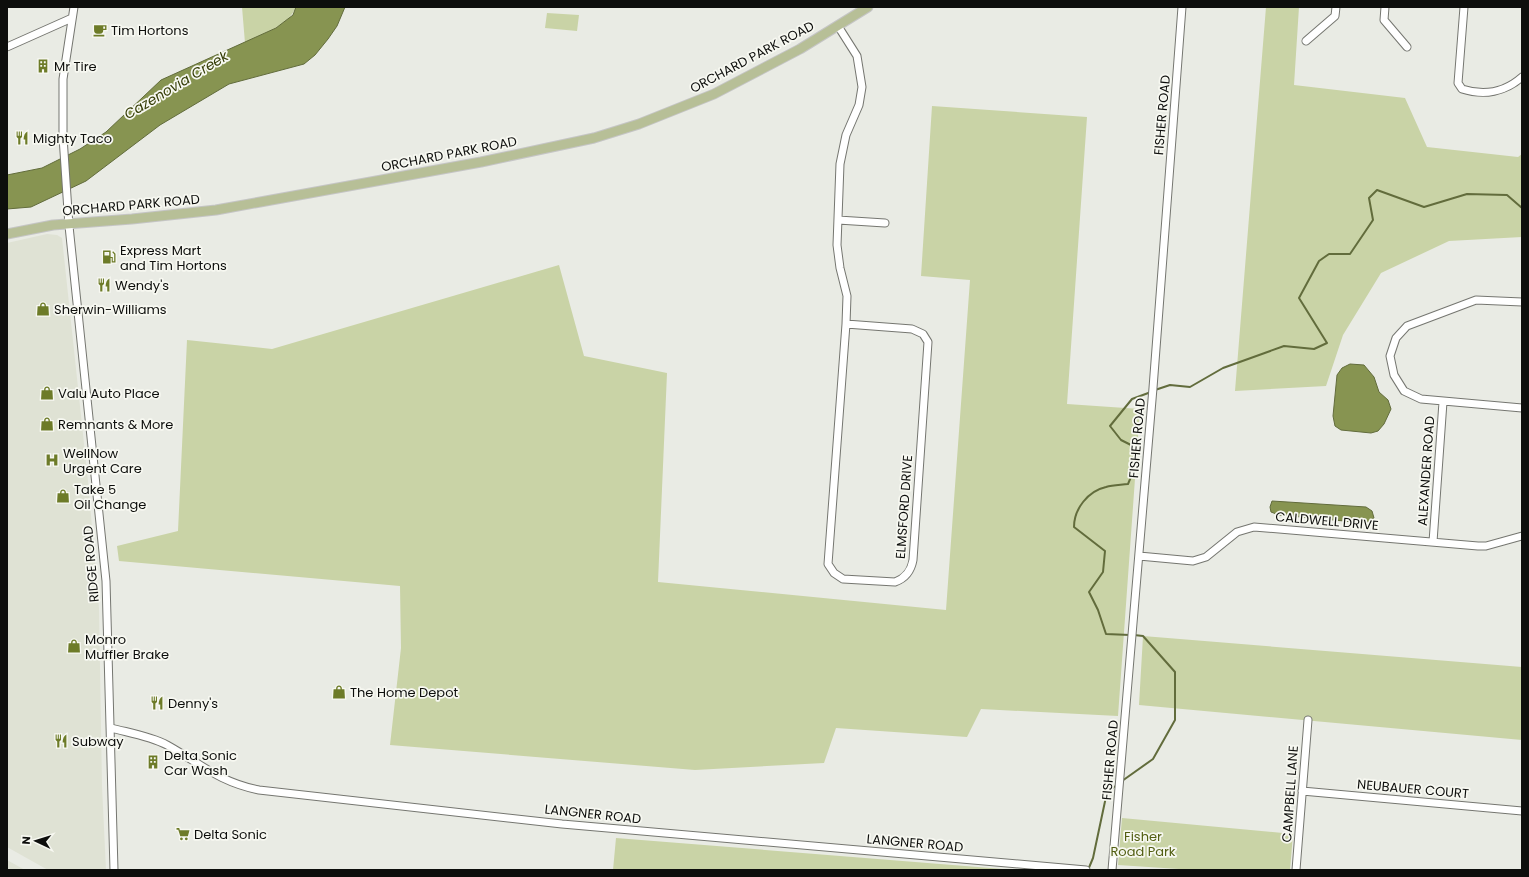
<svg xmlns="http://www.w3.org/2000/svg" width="1529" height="877" font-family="Poppins,sans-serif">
  <rect width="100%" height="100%" fill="#e9ebe4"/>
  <path fill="#dfe2d4" d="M47 234 57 235 62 238 88 481 99 608 102 786 106 870H48L7 847V243Z
    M7 860 25 870H7Z"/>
  <path fill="#c9d3a6" d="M242 7H296C288 26 263 34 245 43Z
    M1266 7H1299L1294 85 1405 98 1427 147 1518 157 1522 154V237L1449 241 1381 273 1343 335 1326 386 1235 391Z
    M547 13 579 15 577 31 545 28Z
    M932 106 1087 117 1067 404 1140 409 1118 716 981 709 967 737 836 728 824 763 695 770 390 745 401 648 400 586 119 561 117 546 178 531 187 340 272 349 559 265 584 356 667 373 658 582 946 610 970 280 921 276Z
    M1143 636 1522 667V740L1139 705Z
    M1122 818 1293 834 1290 870H1194L1118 865Z
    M616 838 1015 870H613Z"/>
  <path fill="#879451" stroke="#626c3c" d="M296 7H345L337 26 328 39 315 55 304 64 229 84 160 125 86 181 31 207 7 209V175L42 168 80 149 106 132 161 80 276 28 293 15Z
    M1350 364 1364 365 1374 377 1379 392 1388 400 1391 409 1384 424 1378 431 1371 433 1341 430 1335 426 1333 416 1337 375 1342 368Z
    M1272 501 1366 507 1372 511 1374 518 1366 523 1279 515 1271 512 1270 507Z"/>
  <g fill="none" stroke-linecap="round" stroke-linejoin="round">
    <path stroke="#626c3c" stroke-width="2" d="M1155 390 1170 385 1190 387 1223 368 1284 346 1314 349 1327 343 1299 298 1319 261 1329 254H1350L1373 220 1369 198 1377 190 1424 207 1467 194 1507 195 1522 208
      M1130 635 1106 634 1098 610 1089 592 1103 572 1105 551 1074 527C1074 509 1088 491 1106 487 1113 485 1121 485 1128 484L1136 465 1135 447 1121 440 1110 426 1132 399 1151 392
      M1122 781 1153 759 1175 720V672L1143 636 1134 635
      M1088 870 1093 858 1107 792 1117 785"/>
    <g stroke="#757670" stroke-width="9">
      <path id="minor" d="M74 7 63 79V137L69 226 106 581 114 870
        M1385 7 1384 20 1407 47
        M1464 7 1458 83 1462 89C1484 96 1505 92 1522 77
        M838 26 857 56 862 87 859 105 846 135 840 164 837 245 840 268 847 296 846 324
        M1306 41 1335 16 1336 7
        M7 47 72 18
        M838 220 885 223
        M1522 302 1476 300 1407 326 1396 338 1390 356 1394 375 1404 391 1421 399 1522 408
        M846 324 912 329 923 334 928 342 913 560C911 571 906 578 895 582L843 579 834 573 828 564Z
        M1433 542 1443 402
        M1139 556 1193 561 1206 557 1237 532 1254 527 1478 546H1486L1522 536
        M111 728C130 733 150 736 167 745 201 764 219 782 259 790L562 824 1086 870
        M1302 791 1522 811
        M1112 870 1153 388 1182 7
        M1296 870 1308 720"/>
    </g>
    <g stroke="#c5c5c5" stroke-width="11">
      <path id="major" d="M7 234 53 225 132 219 216 210 481 162 594 138 639 124 714 94 800 49 868 7"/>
    </g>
    <use href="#minor" stroke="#fff" stroke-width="7"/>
    <use href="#major" stroke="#b7bf97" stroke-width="9"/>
  </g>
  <defs>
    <g id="cafe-bare" transform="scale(1.08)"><path d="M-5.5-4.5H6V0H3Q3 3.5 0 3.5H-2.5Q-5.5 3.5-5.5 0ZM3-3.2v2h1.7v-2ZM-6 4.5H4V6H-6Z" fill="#6d7b28" stroke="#f7f8f1" stroke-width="2.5" paint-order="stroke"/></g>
    <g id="building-bare" transform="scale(1.08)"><path d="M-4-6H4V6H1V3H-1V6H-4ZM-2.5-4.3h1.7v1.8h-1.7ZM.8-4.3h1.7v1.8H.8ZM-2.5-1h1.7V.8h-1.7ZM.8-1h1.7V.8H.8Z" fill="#6d7b28" stroke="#f7f8f1" stroke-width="2.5" paint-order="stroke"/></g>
    <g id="restaurant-bare" transform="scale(1.08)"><path d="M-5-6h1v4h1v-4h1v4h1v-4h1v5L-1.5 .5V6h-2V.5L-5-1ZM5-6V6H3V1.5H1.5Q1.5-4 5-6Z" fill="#6d7b28" stroke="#f7f8f1" stroke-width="2.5" paint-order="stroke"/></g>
    <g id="fuel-bare" transform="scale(1.08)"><path d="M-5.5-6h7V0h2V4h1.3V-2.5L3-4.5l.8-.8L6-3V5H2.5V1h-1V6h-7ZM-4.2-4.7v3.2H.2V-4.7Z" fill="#6d7b28" stroke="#f7f8f1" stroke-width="2.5" paint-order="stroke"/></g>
    <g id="shop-bare" transform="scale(1.08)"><path d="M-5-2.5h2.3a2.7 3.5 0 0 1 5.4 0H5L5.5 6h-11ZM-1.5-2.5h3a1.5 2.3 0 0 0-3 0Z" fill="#6d7b28" stroke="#f7f8f1" stroke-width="2.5" paint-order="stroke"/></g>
    <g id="hospital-bare" transform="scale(1.08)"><path d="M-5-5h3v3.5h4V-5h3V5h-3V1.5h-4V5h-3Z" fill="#6d7b28" stroke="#f7f8f1" stroke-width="2.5" paint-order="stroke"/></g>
    <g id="supermarket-bare" transform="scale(1.08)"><path d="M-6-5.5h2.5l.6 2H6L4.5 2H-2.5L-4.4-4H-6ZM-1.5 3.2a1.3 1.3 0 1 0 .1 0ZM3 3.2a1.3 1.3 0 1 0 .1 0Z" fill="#6d7b28" stroke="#f7f8f1" stroke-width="2.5" paint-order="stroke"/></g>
  </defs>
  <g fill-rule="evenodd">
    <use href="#cafe-bare" x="100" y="30"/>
    <use href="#building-bare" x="43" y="66"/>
    <use href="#restaurant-bare" x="22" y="138"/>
    <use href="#fuel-bare" x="109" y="257"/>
    <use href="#restaurant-bare" x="104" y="285"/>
    <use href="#shop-bare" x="43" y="309"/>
    <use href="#shop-bare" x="47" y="393"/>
    <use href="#shop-bare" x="47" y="424"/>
    <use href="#hospital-bare" x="52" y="460"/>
    <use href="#shop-bare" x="63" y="496"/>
    <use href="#shop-bare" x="74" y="646"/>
    <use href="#shop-bare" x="339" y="692"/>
    <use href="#restaurant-bare" x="157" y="703"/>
    <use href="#restaurant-bare" x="61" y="741"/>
    <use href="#building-bare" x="153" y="762"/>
    <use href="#supermarket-bare" x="183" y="834"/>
  </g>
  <g text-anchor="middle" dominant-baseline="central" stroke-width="3.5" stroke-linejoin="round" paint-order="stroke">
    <g font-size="13" fill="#0d0e0c" stroke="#f7f8f1" text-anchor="start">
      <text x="111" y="30">Tim Hortons</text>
      <text x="54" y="66">Mr Tire</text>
      <text x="33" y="138">Mighty Taco</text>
      <text x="120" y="250">Express Mart<tspan x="120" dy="15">and Tim Hortons</tspan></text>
      <text x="115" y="285">Wendy's</text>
      <text x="54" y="309">Sherwin-Williams</text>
      <text x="58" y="393">Valu Auto Place</text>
      <text x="58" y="424">Remnants &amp; More</text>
      <text x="63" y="453">WellNow<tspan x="63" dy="15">Urgent Care</tspan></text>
      <text x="74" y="489">Take 5<tspan x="74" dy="15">Oil Change</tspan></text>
      <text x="85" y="639">Monro<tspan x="85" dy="15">Muffler Brake</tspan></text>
      <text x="350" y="692">The Home Depot</text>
      <text x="168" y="703">Denny's</text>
      <text x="72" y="741">Subway</text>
      <text x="164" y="755">Delta Sonic<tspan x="164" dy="15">Car Wash</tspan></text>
      <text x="194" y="834">Delta Sonic</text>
    </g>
    <g font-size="13" fill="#0d0e0c" stroke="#f7f8f1">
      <text transform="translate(752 57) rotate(-28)">ORCHARD PARK ROAD</text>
      <text transform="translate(1162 115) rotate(-85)">FISHER ROAD</text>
      <text transform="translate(449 154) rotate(-11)">ORCHARD PARK ROAD</text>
      <text transform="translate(131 205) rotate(-5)">ORCHARD PARK ROAD</text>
      <text transform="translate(1137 438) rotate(-85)">FISHER ROAD</text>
      <text transform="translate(1426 471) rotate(-86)">ALEXANDER ROAD</text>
      <text transform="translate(904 507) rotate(-86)">ELMSFORD DRIVE</text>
      <text transform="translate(1327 521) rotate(5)">CALDWELL DRIVE</text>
      <text transform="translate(91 564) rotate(-95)">RIDGE ROAD</text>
      <text transform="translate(1110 760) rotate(-85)">FISHER ROAD</text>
      <text transform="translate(1413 789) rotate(5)">NEUBAUER COURT</text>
      <text transform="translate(1290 794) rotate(-86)">CAMPBELL LANE</text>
      <text transform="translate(593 814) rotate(6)">LANGNER ROAD</text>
      <text transform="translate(915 843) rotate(5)">LANGNER ROAD</text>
    </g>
    <g font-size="13" fill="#535f13" stroke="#f7f8f1">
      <text x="1143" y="836">Fisher<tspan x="1143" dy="15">Road Park</tspan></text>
    </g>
    <g font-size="14" font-style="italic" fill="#353d07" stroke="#f7f8f1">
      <text transform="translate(176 85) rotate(-31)">Cazenovia Creek</text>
    </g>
  </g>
  <rect width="1529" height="877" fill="none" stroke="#0d0e0c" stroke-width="16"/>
  <g transform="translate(36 841) rotate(274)" stroke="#f7f8f1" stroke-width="3" paint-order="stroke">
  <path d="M0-3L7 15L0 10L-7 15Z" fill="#0d0e0c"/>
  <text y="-6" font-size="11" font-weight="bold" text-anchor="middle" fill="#0d0e0c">N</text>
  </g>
</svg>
